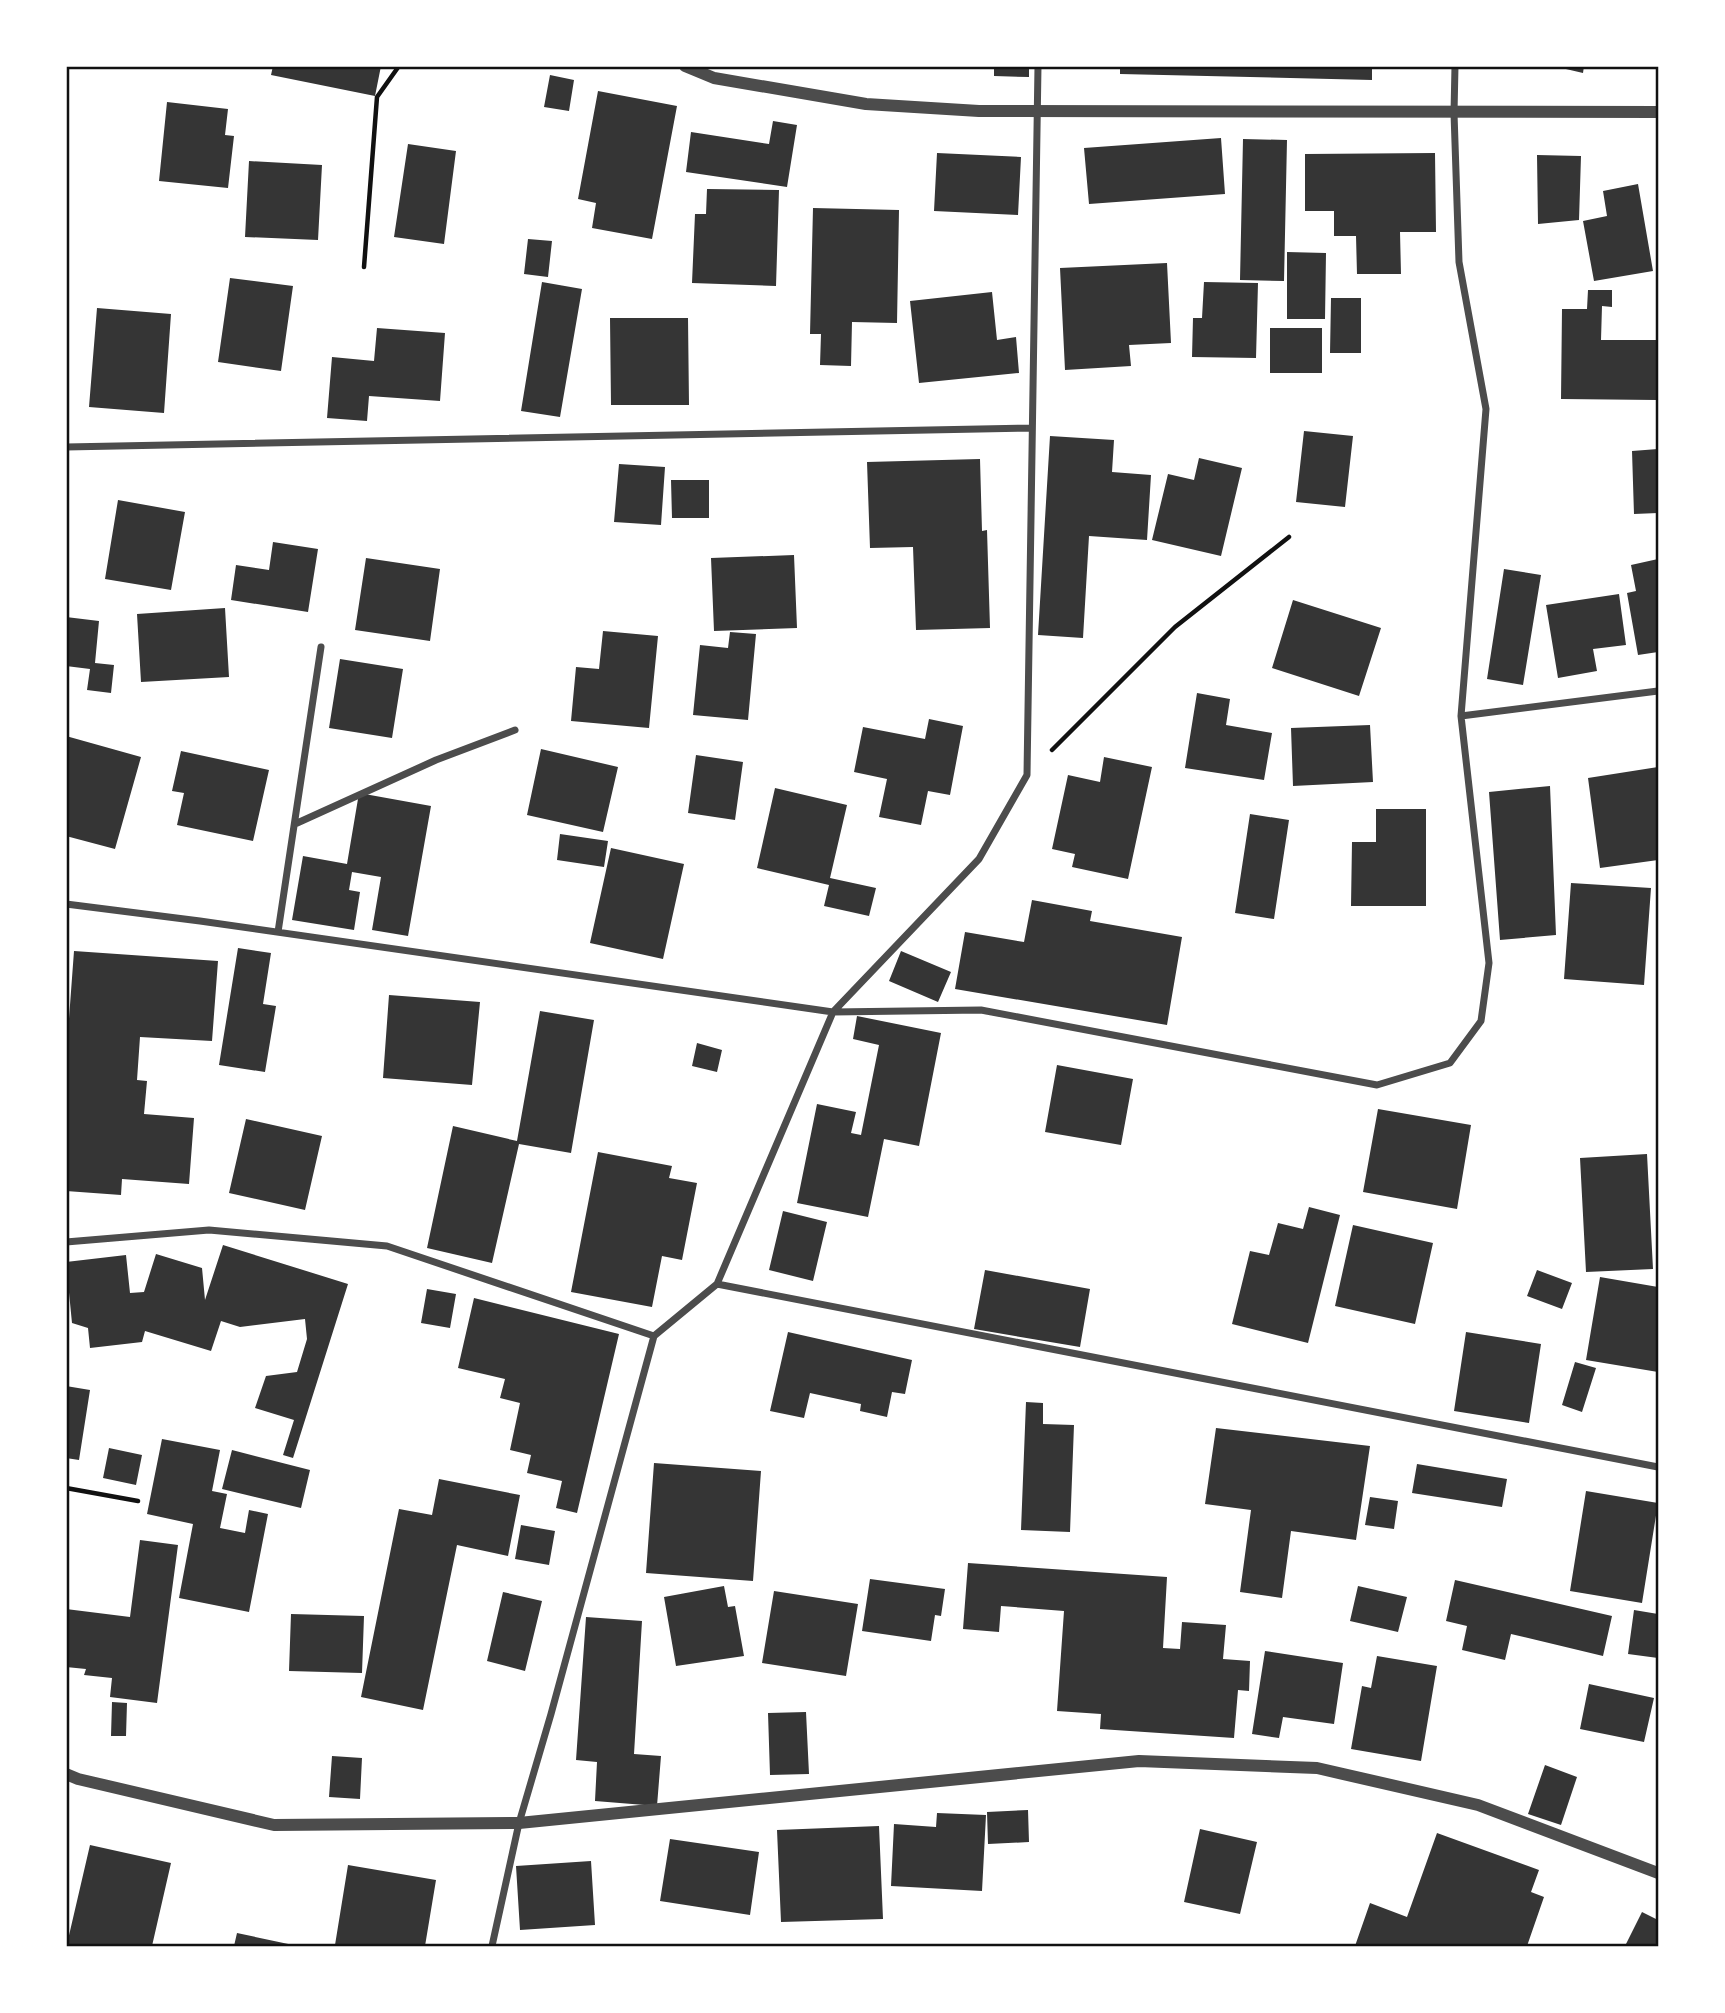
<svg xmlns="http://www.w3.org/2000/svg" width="1725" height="2013" font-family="Arial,sans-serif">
  <rect width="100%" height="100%" fill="#fff"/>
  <path fill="#353535" d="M273 66H381L375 96 271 75Z
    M994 66H1029V77L994 76Z
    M1120 66H1372V80L1120 74Z
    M1553 66H1584L1583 73Z
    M550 75 574 80 569 111 544 107Z
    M598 91 677 106 652 239 592 228 596 203 578 199Z
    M167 102 228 109 225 135 234 136 228 188 159 181Z
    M773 121 797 125 787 187 686 172 691 132 769 144Z
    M1221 138 1225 194 1089 204 1084 148Z
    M1243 139 1287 140 1284 281 1240 280Z
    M408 144 456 151 444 244 394 237Z
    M937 153 1021 157 1018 215 934 211Z
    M1435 153 1436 232H1400L1401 274H1357L1356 236H1334V211H1305V154Z
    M1537 155 1581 156 1579 220 1538 224Z
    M249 161 322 165 318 240 245 237Z
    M1638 184 1653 271 1594 281 1583 221 1607 216 1603 191Z
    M707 189 779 190 776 286 692 283 695 214H706Z
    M813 208 899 210 897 323 852 322 851 366 820 365 821 334H810Z
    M528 239 552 241 548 277 524 274Z
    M1287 252 1326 253 1325 319H1287Z
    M1167 263 1171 343 1129 345 1131 366 1065 370 1060 268Z
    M230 278 293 286 281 371 218 362Z
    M542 282 582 289 560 417 521 411Z
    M1204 282 1258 283 1256 358 1192 357 1193 318H1202Z
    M1588 290H1612V307L1602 306 1601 340H1658L1657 400 1561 399 1562 309H1587Z
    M992 292 997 340 1016 337 1019 373 919 383 910 301Z
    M1331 298H1361V353H1330Z
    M97 308 171 314 164 413 89 407Z
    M610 318H688L689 405H611Z
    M377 328 445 333 440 401 369 396 367 421 327 418 332 357 374 361Z
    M1270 328H1322V373H1270Z
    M1304 431 1353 436 1345 507 1296 502Z
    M1050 436 1114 440 1112 472 1151 475 1147 540 1089 536 1083 638 1038 635Z
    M1658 449V513L1634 514 1632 451Z
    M1199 458 1242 468 1221 556 1152 540 1168 474 1194 480Z
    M980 459 982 531 987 530 990 628 916 630 913 547 870 548 867 462Z
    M619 464 665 467 661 525 614 522Z
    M671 480H709V518H672Z
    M118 500 185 512 171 590 105 579Z
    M273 542 318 549 308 612 231 600 236 565 269 570Z
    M794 555 797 628 714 631 711 558Z
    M366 558 440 569 430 641 355 630Z
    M1658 559V652L1638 655 1627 593 1636 591 1631 565Z
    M1504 569 1541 575 1523 685 1487 679Z
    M1619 594 1626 645 1593 649 1597 671 1558 678 1546 605Z
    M1293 600 1381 628 1359 696 1272 668Z
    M225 608 229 677 141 682 137 614Z
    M66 617 99 621 95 663 114 665 111 693 87 690 90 669 66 666Z
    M603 631 658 636 649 728 571 721 576 667 599 669Z
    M730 632 756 634 748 720 693 715 700 645 728 648Z
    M340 659 403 669 392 738 329 728Z
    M1197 693 1230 699 1226 725 1272 733 1264 780 1185 768Z
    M929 719 963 726 950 795 928 791 921 825 879 817 887 779 854 772 863 727 925 739Z
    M1370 725 1373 782 1293 786 1291 728Z
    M66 736 141 757 115 849 66 836Z
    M541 749 618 767 603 832 527 815Z
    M181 751 269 770 253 841 177 825 184 793 172 791Z
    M696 755 743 762 735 820 688 813Z
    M1104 757 1152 767 1128 879 1072 867 1075 854 1052 849 1068 775 1100 782Z
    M1658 767V860L1600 868 1588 778Z
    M1550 786 1556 935 1500 940 1489 792Z
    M775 788 847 805 830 878 876 888 869 916 824 906 829 885 757 868Z
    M359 793 431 806 408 936 372 930 381 877 352 872 349 890 360 892 354 930 292 920 303 856 347 864Z
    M1376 809H1426V906H1351L1352 842H1376Z
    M1250 814 1289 820 1274 919 1235 913Z
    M560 834 608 841 604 867 557 860Z
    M611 848 684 864 663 959 590 943Z
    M1571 883 1651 888 1644 985 1564 979Z
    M1032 900 1092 911 1090 921 1182 937 1167 1025 955 989 965 932 1024 942Z
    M238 948 271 953 263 1004 276 1006 265 1072 219 1065Z
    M74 951 218 961 212 1041 140 1037 137 1080 147 1081 144 1114 194 1118 189 1184 122 1179 121 1195 66 1191V1031L68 1032Z
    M901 951 951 972 938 1002 889 981Z
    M389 995 480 1002 472 1085 383 1078Z
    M540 1011 594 1020 571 1153 519 1144 492 1263 427 1248 453 1126 517 1141Z
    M857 1016 941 1033 919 1146 884 1139 868 1217 797 1203 817 1104 856 1112 851 1133 861 1135 879 1045 853 1039Z
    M697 1043 722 1050 717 1072 692 1066Z
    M1057 1065 1133 1079 1121 1145 1045 1132Z
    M1378 1109 1471 1125 1457 1209 1363 1192Z
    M246 1119 322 1136 305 1210 229 1193Z
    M598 1152 672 1166 669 1178 697 1183 682 1260 662 1256 652 1307 571 1292Z
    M1647 1154 1653 1269 1586 1272 1580 1158Z
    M1309 1207 1340 1215 1308 1343 1232 1324 1250 1251 1269 1255 1278 1223 1303 1229Z
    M783 1211 827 1222 813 1281 769 1270Z
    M1353 1225 1433 1243 1415 1324 1335 1306Z
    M223 1245 348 1284 293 1458 283 1455 294 1420 255 1408 266 1376 297 1372 307 1339 305 1319 240 1327 221 1321 211 1351 145 1331 142 1342 90 1348 88 1328 72 1323 66 1262 126 1255 130 1293 144 1292 156 1254 202 1268 205 1300Z
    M985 1270 1090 1289 1080 1347 974 1329Z
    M1537 1270 1572 1283 1562 1309 1527 1296Z
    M1600 1277 1658 1287V1372L1586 1360Z
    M427 1289 456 1294 450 1328 421 1323Z
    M474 1298 619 1334 577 1513 556 1508 562 1481 527 1473 531 1455 510 1450 520 1403 500 1398 505 1379 458 1368Z
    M788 1332 912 1360 905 1394 892 1392 887 1417 860 1411 861 1404 810 1393 804 1418 770 1411Z
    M1466 1332 1541 1344 1529 1423 1454 1411Z
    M1575 1362 1596 1368 1582 1412 1562 1405Z
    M66 1386 90 1390 79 1460 66 1458Z
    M1026 1402 1043 1403V1424L1074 1425 1070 1532 1021 1530Z
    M1216 1428 1370 1446 1356 1540 1291 1531 1282 1598 1240 1592 1251 1510 1205 1504Z
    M162 1439 220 1450 212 1491 227 1494 220 1528 245 1533 249 1510 268 1514 249 1612 179 1598 193 1524 147 1514Z
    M109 1448 142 1455 136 1485 103 1478Z
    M232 1450 310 1470 301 1508 222 1489Z
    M654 1463 761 1471 753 1581 646 1573Z
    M1417 1464 1507 1479 1502 1507 1412 1493Z
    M439 1479 520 1495 508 1556 457 1545 423 1710 361 1697 399 1509 432 1515Z
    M1586 1491 1658 1503 1642 1603 1570 1591Z
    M1370 1497 1398 1501 1394 1529 1365 1525Z
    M521 1525 555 1531 549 1565 515 1559Z
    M140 1540 178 1545 157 1703 110 1697 112 1678 84 1675 86 1669 66 1667V1609L130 1617Z
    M968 1563 1167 1577 1163 1648 1180 1649 1182 1622 1226 1625 1223 1659 1250 1661 1249 1691 1238 1690 1234 1738 1100 1729 1101 1714 1057 1711 1064 1611 1001 1606 999 1632 963 1629Z
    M870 1579 945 1589 941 1616 935 1615 931 1641 862 1631Z
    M1455 1580 1612 1616 1603 1656 1511 1634 1505 1660 1462 1650 1467 1626 1446 1621Z
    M724 1586 728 1607 735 1606 744 1656 676 1666 664 1597Z
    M1358 1586 1407 1597 1398 1632 1350 1621Z
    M774 1591 858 1604 846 1676 762 1663Z
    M503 1592 542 1601 525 1671 487 1661Z
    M1634 1610 1658 1614V1658L1628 1654Z
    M291 1614 364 1616 362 1673 289 1671Z
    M586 1617 642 1621 634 1754 661 1756 657 1806 595 1801 597 1762 576 1760Z
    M1265 1651 1343 1663 1334 1724 1283 1717 1279 1738 1252 1734Z
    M1377 1656 1437 1666 1421 1761 1351 1749 1362 1686 1371 1688Z
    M1589 1684 1654 1698 1644 1742 1580 1729Z
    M112 1702 127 1703 126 1736H111Z
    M806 1712 809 1774 770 1775 768 1713Z
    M332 1756 362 1758 360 1799 329 1797Z
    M1545 1765 1577 1777 1561 1825 1528 1814Z
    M1028 1810 1029 1842 988 1844 987 1812Z
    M937 1813 986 1815 982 1891 891 1886 894 1824 936 1827Z
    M879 1826 883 1919 781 1922 777 1830Z
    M1200 1829 1257 1842 1240 1914 1184 1902Z
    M1437 1833 1539 1870 1531 1892 1544 1897 1527 1946H1355L1370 1903 1407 1917Z
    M670 1839 759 1852 750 1915 660 1901Z
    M90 1845 171 1863 152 1946H77L67 1944Z
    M591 1861 595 1925 520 1930 516 1866Z
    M348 1865 436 1880 425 1946 335 1945Z
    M1642 1912 1658 1920V1946H1625Z
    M237 1933 293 1945 292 1946H234Z"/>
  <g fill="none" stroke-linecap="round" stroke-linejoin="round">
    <path stroke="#111" stroke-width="4.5" d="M364 267 377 97 399 66
      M1052 750 1175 627 1289 537
      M66 1488 138 1501"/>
    <path stroke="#4c4c4c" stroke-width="7" d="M66 447 1032 428
      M1461 716 1658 691
      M295 824 436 760 515 730
      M66 904 200 921 833 1012 981 1010 1377 1085 1450 1063 1481 1021 1489 963 1461 716 1486 409 1459 262 1454 113 1455 66
      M278 932 321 647
      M66 1242 209 1230 387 1246 654 1336
      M717 1284 833 1012 979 859 1027 775 1038 66
      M492 1946 519 1823 551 1714 654 1336 717 1284 1658 1467"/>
    <path stroke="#4c4c4c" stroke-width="12" d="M685 66 714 78 866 104 979 111 1658 112
      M66 1774 78 1779 274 1825 519 1823 1139 1761 1317 1768 1478 1805 1658 1873"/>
  </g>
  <rect width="1725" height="2013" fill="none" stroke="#ffffff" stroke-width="136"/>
  <rect x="68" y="68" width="1589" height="1877" fill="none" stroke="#111" stroke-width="2.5"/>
</svg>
